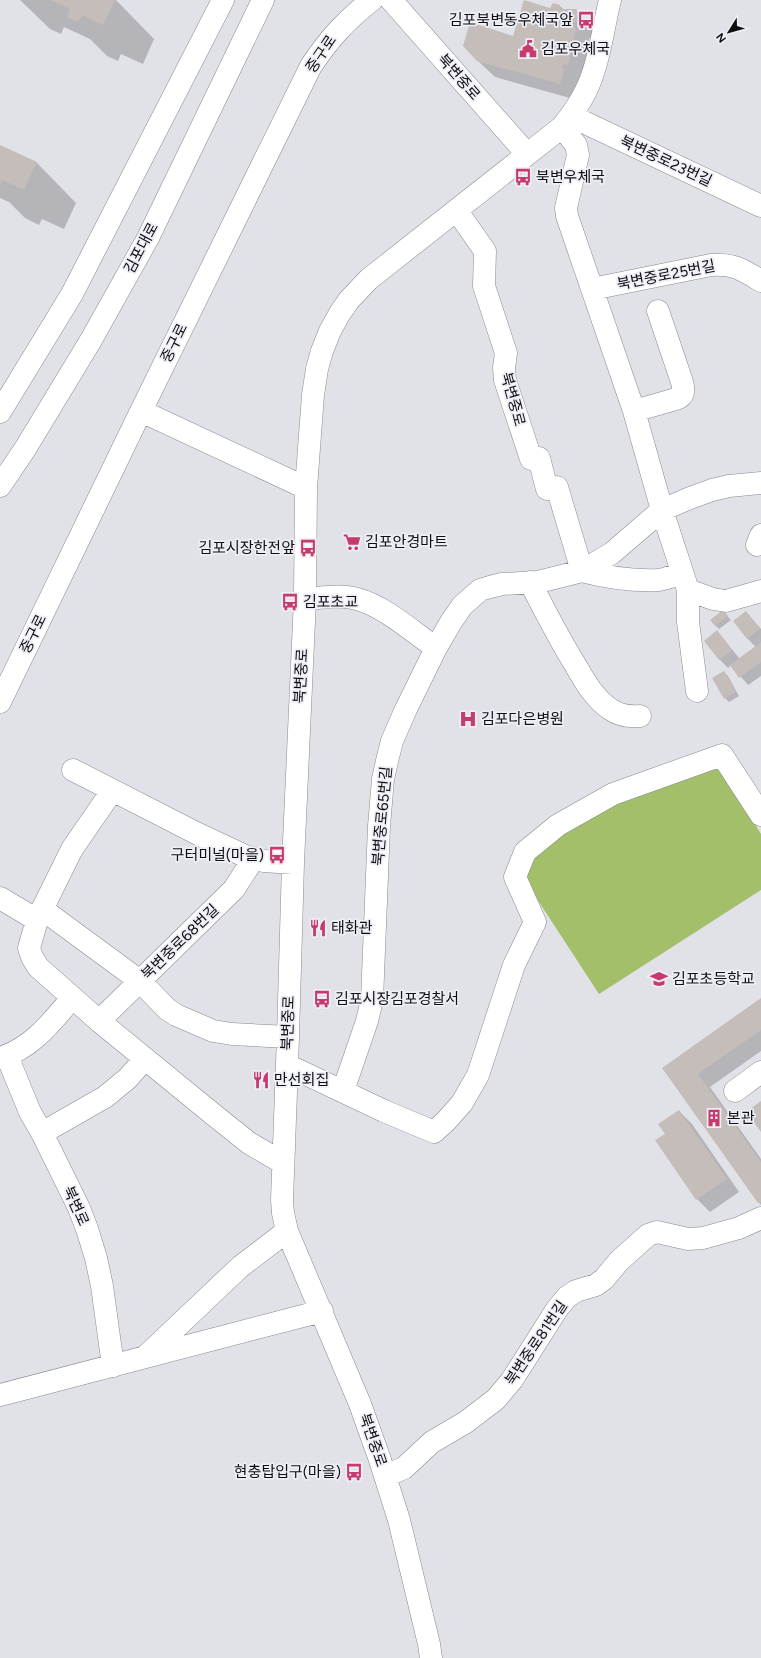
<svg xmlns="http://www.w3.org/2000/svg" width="761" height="1658" font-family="Figtree,'Noto Sans KR',sans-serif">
  <rect width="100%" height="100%" fill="#e1e1e8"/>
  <path fill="#a4bf69" d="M718 763 761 834V890L599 994 524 879 535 848 612 801Z"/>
  <path fill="#0003" d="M20 0H116L154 39 143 64 121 54 118 61 107 56 90 39 64 27 61 34 50 29Z
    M560 6 564 10H576L595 30 593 38H589L590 44 577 100 495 77 478 61 514 37 551 9Z
    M0 146 37 163 76 203 64 229 42 219 39 225 25 218 9 202 0 198Z
    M723 611 731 620 719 629 715 625Z
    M746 612 761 629V676L748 685 731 665 728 668 720 660 705 641 717 631 740 659 756 647 747 638Z
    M724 672 728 676 739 696 729 702 725 698Z
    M761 999V1051L710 1087 761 1159V1205L664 1068Z
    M679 1111 692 1124 739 1192 710 1212 697 1199 656 1141 666 1134Z"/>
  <path fill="#c5bdba" d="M50 0H115L103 25 82 15 78 22 67 17 70 9Z
    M524 0 550 8 553 3 560 5V9H576L579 13 577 22H573L574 27 576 29 568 65 563 64 562 68 564 70 560 84 477 61 463 46 470 22 513 36Z
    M0 145 37 162 24 190 2 180 0 186Z
    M723 610 728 616 715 626 710 620Z
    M746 611 760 629 747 639 733 621Z
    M717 630 732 650 719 660 704 641Z
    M761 642V662L739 678 730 665Z
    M724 671 736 692 724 699 712 678Z
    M761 998V1030L698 1074 761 1162V1202L758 1203 662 1068Z
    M761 1101V1132L746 1112Z
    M679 1110 727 1179 696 1200 655 1140 665 1134 658 1124Z"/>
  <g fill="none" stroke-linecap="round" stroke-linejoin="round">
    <g stroke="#898990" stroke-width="23">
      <path id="minor" d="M391 0 527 154
        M571 116 761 206
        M562 127 576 145 578 155 566 208 567 216 634 411 662 510 688 590 713 599 726 601 761 591
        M457 211 485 251 484 286 506 353 504 368 505 380 531 459 539 458 547 489 557 487 582 571C605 577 634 581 658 580 666 579 674 576 682 573
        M592 289 711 265C733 263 743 270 761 281
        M141 411 306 488
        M634 411 676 399C687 395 683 385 680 376L658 311
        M757 545 761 535
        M530 582C545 611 559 639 576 666 585 682 595 699 610 709 620 716 629 717 640 716
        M688 590V622L697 691
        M305 599C321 598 341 594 357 599 384 606 413 632 436 648
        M0 702 141 411 311 66C329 39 346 20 372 0
        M73 770 196 833 245 856 264 861 293 863
        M0 898 37 920 29 948 32 957 38 967 99 1021 214 1115 249 1143 283 1163
        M42 909 140 981 167 1009 176 1015 213 1031 232 1034 288 1037
        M37 920 72 849 112 791
        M99 1021 234 889 254 858
        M7 1056 30 1112 42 1133 79 1208 87 1229 96 1258 102 1286 113 1366
        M0 1058C32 1048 51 1023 72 998
        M287 1065 384 1111 434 1132 446 1121 462 1103 478 1075 514 965 535 922 515 877 525 852 558 825 613 794 722 755 761 815
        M343 1091 367 1021 372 1000 379 826 383 779 387 761 392 741 406 709 436 648 451 622 462 606 480 590 490 587 502 584 538 582 582 571 612 553 662 510 690 498 712 490 729 486 761 483
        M735 1091 761 1072
        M42 1133 105 1097 127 1079 145 1059
        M146 1356 240 1267 287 1231
        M0 1395 322 1311
        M385 1476 404 1468 432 1442 466 1422 496 1399 512 1380 557 1309 567 1297 576 1291 596 1285 604 1279 619 1261 648 1235 657 1232 688 1239 703 1238 739 1228 761 1218
        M431 1658 429 1644 399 1520 379 1457 360 1404 287 1231 283 1213 282 1200 288 1037 293 863 305 599 306 488 313 395 317 369 322 351 330 331 340 313 349 300 369 279 562 127C575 111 587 93 593 73 601 50 604 24 610 0"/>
    </g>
    <g stroke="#898990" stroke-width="23">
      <path id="major" d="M0 412 72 294 223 0
        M0 486 25 449 91 340 148 238 263 0"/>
    </g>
    <use href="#minor" stroke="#fff" stroke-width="22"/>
    <use href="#major" stroke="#fff" stroke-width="22"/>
  </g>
  <defs>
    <g id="bus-bare" transform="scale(1.38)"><path d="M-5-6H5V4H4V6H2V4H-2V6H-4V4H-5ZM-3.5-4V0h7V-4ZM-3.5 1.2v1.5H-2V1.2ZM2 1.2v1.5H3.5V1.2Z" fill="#c63a6c" stroke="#eeeef6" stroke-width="2.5" paint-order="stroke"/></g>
    <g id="civic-bare" transform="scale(1.38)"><path d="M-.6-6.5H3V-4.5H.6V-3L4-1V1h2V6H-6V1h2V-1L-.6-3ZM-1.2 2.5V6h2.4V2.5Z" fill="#c63a6c" stroke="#eeeef6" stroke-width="2.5" paint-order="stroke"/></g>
    <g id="supermarket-bare" transform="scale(1.38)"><path d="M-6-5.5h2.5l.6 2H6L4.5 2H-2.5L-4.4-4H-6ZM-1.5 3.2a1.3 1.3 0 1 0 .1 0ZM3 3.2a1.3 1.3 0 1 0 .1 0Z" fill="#c63a6c" stroke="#eeeef6" stroke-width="2.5" paint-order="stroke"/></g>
    <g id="hospital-bare" transform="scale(1.38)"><path d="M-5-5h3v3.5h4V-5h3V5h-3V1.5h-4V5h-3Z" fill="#c63a6c" stroke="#eeeef6" stroke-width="2.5" paint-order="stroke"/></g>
    <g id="restaurant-bare" transform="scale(1.38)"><path d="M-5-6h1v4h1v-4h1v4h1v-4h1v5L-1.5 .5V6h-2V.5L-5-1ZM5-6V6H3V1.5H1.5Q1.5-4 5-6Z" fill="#c63a6c" stroke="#eeeef6" stroke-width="2.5" paint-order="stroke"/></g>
    <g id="school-bare" transform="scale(1.38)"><path d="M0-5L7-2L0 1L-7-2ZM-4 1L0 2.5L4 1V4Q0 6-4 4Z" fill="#c63a6c" stroke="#eeeef6" stroke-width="2.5" paint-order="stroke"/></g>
    <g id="building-bare" transform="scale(1.38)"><path d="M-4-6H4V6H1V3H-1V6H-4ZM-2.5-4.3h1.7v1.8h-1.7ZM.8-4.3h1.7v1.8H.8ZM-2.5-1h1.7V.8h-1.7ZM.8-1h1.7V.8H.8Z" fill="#c63a6c" stroke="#eeeef6" stroke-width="2.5" paint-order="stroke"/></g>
  </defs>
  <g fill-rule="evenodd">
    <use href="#bus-bare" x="586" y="20"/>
    <use href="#civic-bare" x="528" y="49"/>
    <use href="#bus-bare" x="523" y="177"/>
    <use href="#supermarket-bare" x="352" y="542"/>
    <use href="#bus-bare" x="308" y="548"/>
    <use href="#bus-bare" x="290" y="602"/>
    <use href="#hospital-bare" x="468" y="719"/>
    <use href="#bus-bare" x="277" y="855"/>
    <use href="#restaurant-bare" x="318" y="928"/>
    <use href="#school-bare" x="659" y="979"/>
    <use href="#bus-bare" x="322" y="999"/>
    <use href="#restaurant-bare" x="261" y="1080"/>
    <use href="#building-bare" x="714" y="1118"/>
    <use href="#bus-bare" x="354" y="1472"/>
  </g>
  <g text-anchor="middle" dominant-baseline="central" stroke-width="3.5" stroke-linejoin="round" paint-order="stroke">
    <g font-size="15" fill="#0f0f12" stroke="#eeeef6" text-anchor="start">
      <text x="573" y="20" text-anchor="end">김포북변동우체국앞</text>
      <text x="541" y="49">김포우체국</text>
      <text x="536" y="177">북변우체국</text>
      <text x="365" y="542">김포안경마트</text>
      <text x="295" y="548" text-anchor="end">김포시장한전앞</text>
      <text x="303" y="602">김포초교</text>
      <text x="481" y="719">김포다은병원</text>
      <text x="264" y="855" text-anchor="end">구터미널(마을)</text>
      <text x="331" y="928">태화관</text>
      <text x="672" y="979">김포초등학교</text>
      <text x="335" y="999">김포시장김포경찰서</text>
      <text x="274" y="1080">만선회집</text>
      <text x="727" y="1118">본관</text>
      <text x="341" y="1472" text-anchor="end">현충탑입구(마을)</text>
    </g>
    <g font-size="15" fill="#0f0f12" stroke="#eeeef6">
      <text transform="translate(321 54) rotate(-56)">중구로</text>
      <text transform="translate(459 77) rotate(49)">북변중로</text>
      <text transform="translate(666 161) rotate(25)">북변중로23번길</text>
      <text transform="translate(141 248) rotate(-62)">김포대로</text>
      <text transform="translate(666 275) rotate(-11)">북변중로25번길</text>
      <text transform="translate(174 343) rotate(-64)">중구로</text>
      <text transform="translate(513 399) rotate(75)">북변중로</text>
      <text transform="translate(33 634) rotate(-64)">중구로</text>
      <text transform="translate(301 676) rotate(-87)">북변중로</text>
      <text transform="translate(382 816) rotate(-85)">북변중로65번길</text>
      <text transform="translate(180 942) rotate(-44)">북변중로68번길</text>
      <text transform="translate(288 1023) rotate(-88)">북변중로</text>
      <text transform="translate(76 1206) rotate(66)">북변로</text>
      <text transform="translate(536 1343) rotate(-56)">북변중로81번길</text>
      <text transform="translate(373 1440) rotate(71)">북변중로</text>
    </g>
  </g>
  <g transform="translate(729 32) rotate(233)" stroke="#eeeef6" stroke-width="3" paint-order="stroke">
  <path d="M0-3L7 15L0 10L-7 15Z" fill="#0f0f12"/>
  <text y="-6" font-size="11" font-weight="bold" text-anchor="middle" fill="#0f0f12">N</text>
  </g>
</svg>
